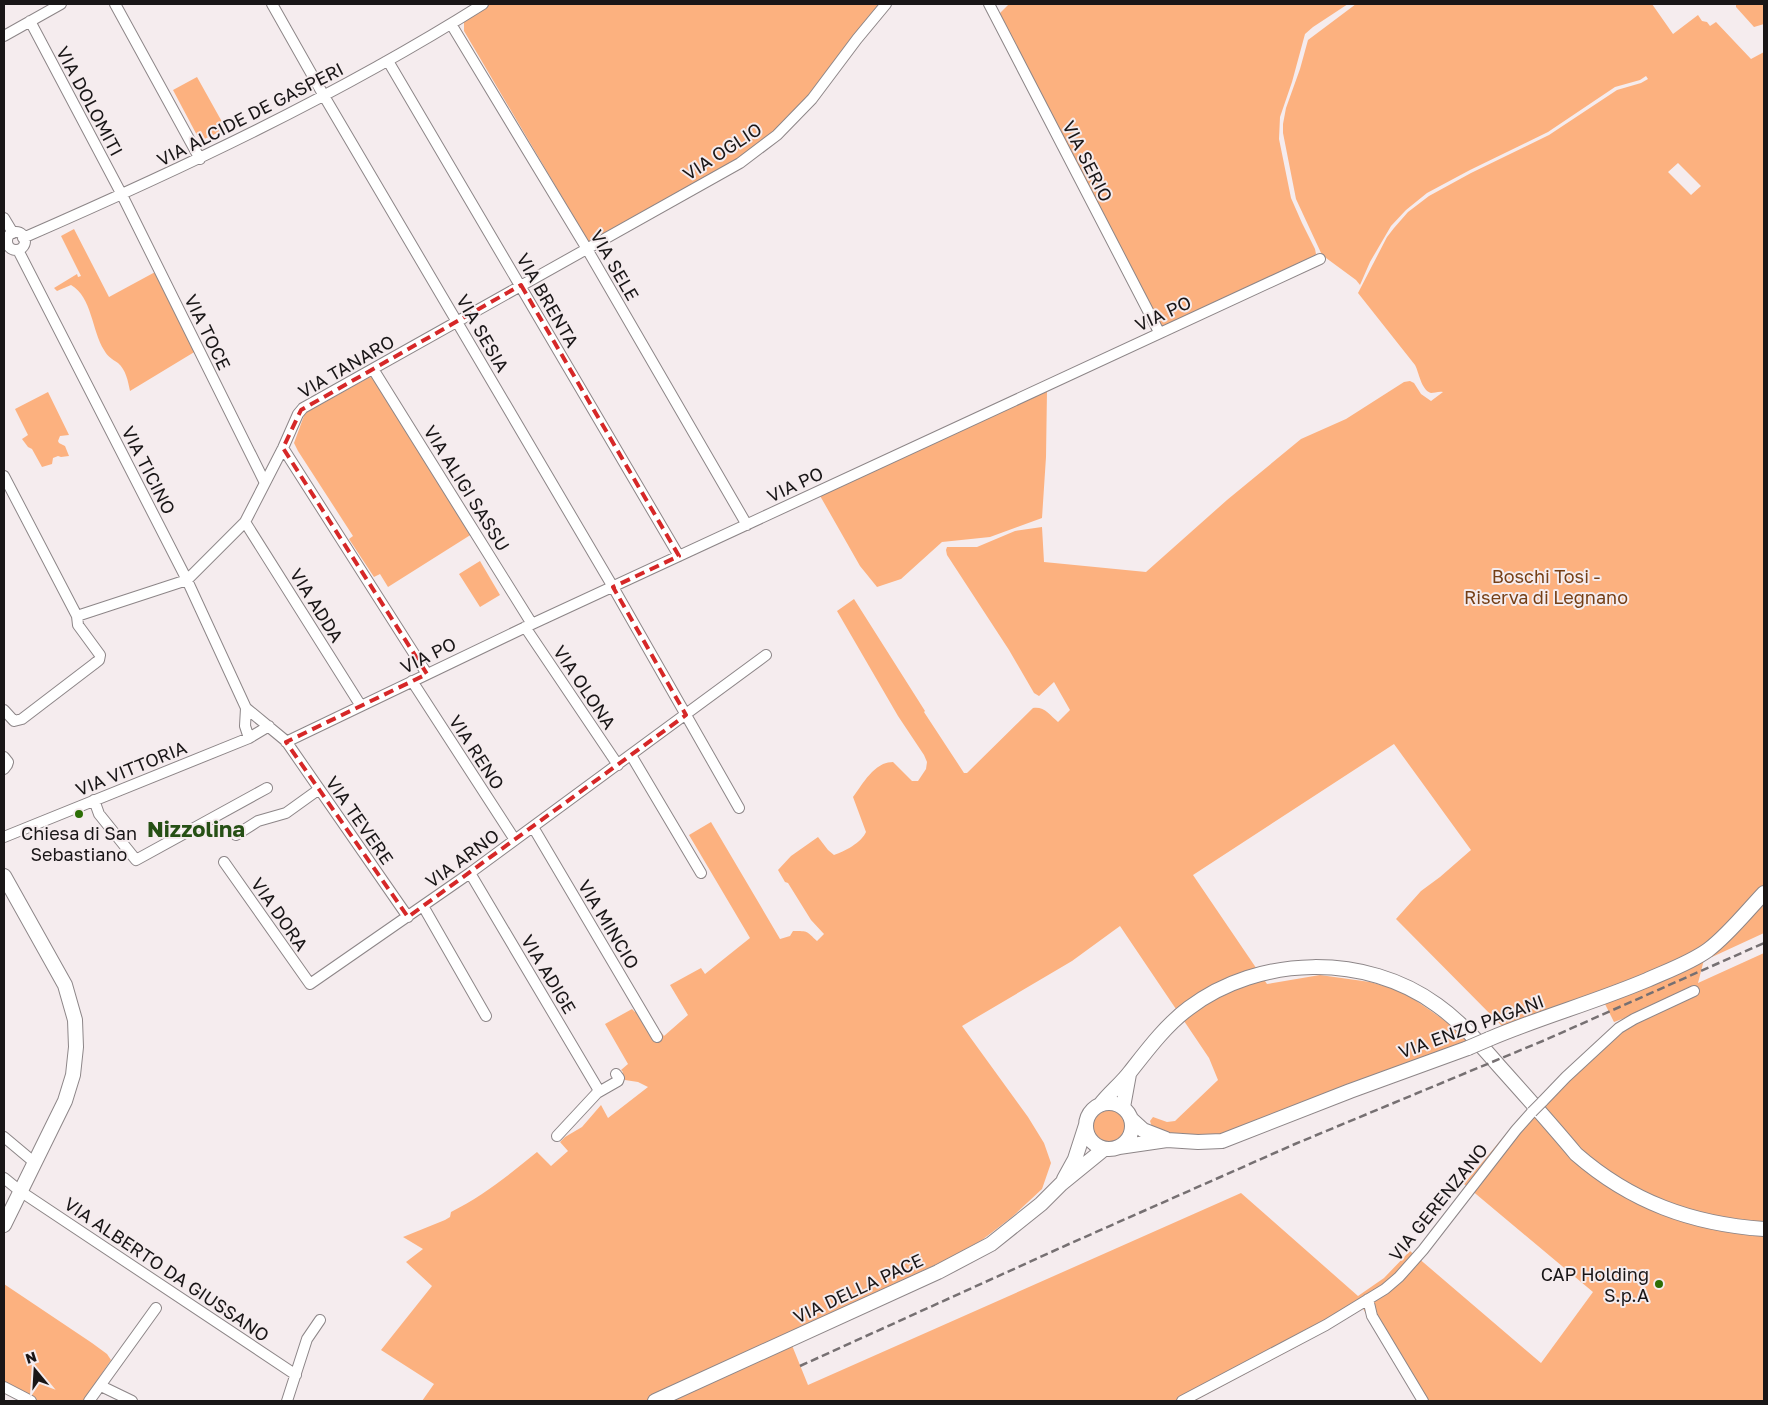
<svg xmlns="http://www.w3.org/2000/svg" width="1768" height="1405" font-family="'Golos Text',sans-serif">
  <rect width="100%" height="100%" fill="#f5ecee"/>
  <path fill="#fcb17f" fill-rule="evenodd" d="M490 4H888L809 97 760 147 593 242 588 241 464 31V22Z
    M1009 4H1348L1313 27 1305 34 1292 82 1280 117 1279 139 1291 198 1302 223 1315 249 1316 254 1314 259 1162 328 1005 29 1000 13Z
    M1356 4H1652L1673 34 1698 15 1702 21 1707 22 1710 26 1716 22 1751 59 1764 52V886L1708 944 1698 983 1764 953V1401H1418L1362 1307 1300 1345 1194 1401H422L434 1384 381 1350 432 1286 406 1262 423 1249 403 1237 445 1220 450 1217 451 1212C483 1196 509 1175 537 1152L551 1166 568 1151 560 1142 565 1137 582 1127 601 1105 608 1118 648 1087 638 1082 625 1080 621 1074 623 1072 621 1070 628 1064 605 1024 632 1009 635 1012 637 1011 653 1035 660 1031 664 1036 688 1015 670 985 701 968 705 974 750 938 689 835 711 822 780 939 790 936 793 931C809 931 806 931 817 941L824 934 811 920 788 883 785 882 778 870 791 856 818 837 828 850 834 855C844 852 862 842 866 832L853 797C863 784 874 762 893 762L912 781H918L926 769 927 762 924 755 898 716 837 611 854 599 925 711 924 712 964 773H967L1033 708C1044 706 1050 715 1058 722L1070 710 1054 682 1039 696 1034 693 1009 650 947 555 946 550 947 547H977L1015 531 1042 527 1044 562 1146 572 1227 500 1301 439 1346 419 1404 382 1410 381 1414 383 1421 394 1431 401 1443 392C1439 391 1434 393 1431 393 1421 390 1419 372 1415 365L1358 293 1387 237 1394 228 1408 212 1429 196 1471 173 1549 135 1617 90 1641 83 1648 79 1646 76 1640 80 1615 87 1548 132 1470 170 1427 193 1406 210 1391 226 1370 262 1360 285 1356 280 1322 255 1296 199 1283 133V124L1286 108 1300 69 1308 40ZM1678 163 1701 186 1691 195 1668 172ZM1394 744 1471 850 1440 877 1421 891 1396 919 1502 1026 1599 992 1614 1022 1630 1016 1529 1111 1521 1116 1464 1184 1593 1292 1541 1363 1410 1251 1384 1278 1358 1296 1241 1193 808 1385 787 1333 948 1259 982 1240 1012 1217 1042 1189 1051 1163 1044 1143 1028 1117 962 1026 1072 961 1120 926 1209 1058 1218 1080 1175 1121 1167 1122 1153 1117 1150 1121 1152 1127 1178 1136H1218L1469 1041 1463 1033 1402 991 1370 982 1320 975 1267 984 1193 875Z
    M1736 4H1764V24L1754 27 1736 7Z
    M197 77 226 129 200 141 173 90Z
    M74 229 109 297 157 271 196 351 130 391C128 381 126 370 118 363 112 359 107 356 104 350 92 331 92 297 71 285L57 291 54 288 77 274 78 277 81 276 61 236Z
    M370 377 374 378 472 534 388 587 380 574 374 577 349 539 353 536 298 451 294 443 305 413Z
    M1047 390 1046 457 1042 518 990 537 942 542 901 579 877 587 860 566 819 494Z
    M48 392 69 435 60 436 58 441 59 443 65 446 69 456 61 457 58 456 53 458 52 464 42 467 32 449 28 447 22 439 28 435 15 409Z
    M480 561 500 595 480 607 459 574Z
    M1764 902V933L1712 957H1707Z
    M1091 1126a19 19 0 1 1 38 0a19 19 0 1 1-38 0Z
    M4 1284 92 1343 107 1354 111 1360 83 1401H34L4 1386Z"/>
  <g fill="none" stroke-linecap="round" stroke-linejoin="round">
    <g stroke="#8d8688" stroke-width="12">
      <path id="street" d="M115 4 200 159
        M272 4 324 96 613 587 739 808
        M989 4 1159 332
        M30 21 122 195 265 483
        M451 24 587 249 747 525
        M4 36 61 4
        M388 61 679 556
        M4 218 13 233
        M7 241a9 9 0 1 1 18 0a9 9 0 1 1-18 0Z
        M23 238C181 169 337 96 483 4
        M18 250 187 580 246 708 245 726 249 738
        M373 369 532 624
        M283 448 427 674
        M4 476 77 616 78 625 100 655 99 660 94 664 22 719 14 721 4 710
        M245 522 361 706
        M77 616 187 580 245 522 283 448 298 414 303 408 740 163 777 135 812 99 857 39 886 4
        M525 627 618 765
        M412 681 515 840
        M246 708 286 741 408 917
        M286 742 532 624 1320 259
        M631 755 701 873
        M4 757 8 762 7 765 4 769
        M94 800 99 814 136 860 267 788
        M533 827 657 1037
        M236 835 258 821 286 813 318 790
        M4 837 249 738 269 726
        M224 862 310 984 470 873 766 655
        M470 873 598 1089 597 1093
        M423 906 486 1016
        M1542 1102 1566 1077 1619 1028 1634 1019 1694 991
        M557 1136 597 1093 618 1081 619 1078 616 1074
        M4 1137 35 1163
        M4 1178 20 1191 296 1375
        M1368 1299 1372 1316 1423 1401
        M101 1386 132 1401
        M4 1387 31 1401
        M89 1401 156 1308
        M287 1401 307 1339 320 1320
        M1182 1401 1326 1325 1385 1289 1399 1277 1423 1250 1516 1130 1532 1112"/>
    </g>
    <g stroke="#8d8688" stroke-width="16">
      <path id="secondary" d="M4 876 65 985 75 1020 76 1047 73 1075 65 1101 4 1225
        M1489 1039C1541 1017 1595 1002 1647 980 1667 971 1690 963 1708 950 1728 935 1747 911 1764 893
        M1086 1126a23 23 0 1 1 46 0a23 23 0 1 1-46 0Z
        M1100 1105C1109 1093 1121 1084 1130 1072 1148 1049 1166 1025 1189 1008 1259 955 1366 953 1437 1005 1461 1022 1480 1044 1499 1066 1525 1095 1551 1124 1576 1154 1631 1202 1692 1224 1764 1229
        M1123 1107 1129 1074
        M1131 1119 1143 1130 1166 1139
        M1119 1147 1167 1140 1198 1142 1222 1141 1350 1091 1468 1048
        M1064 1179 1075 1159 1086 1125
        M655 1401 938 1272 991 1244 1041 1204 1061 1184 1104 1149"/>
    </g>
    <use href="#street" stroke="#fff" stroke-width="10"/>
    <use href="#secondary" stroke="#fff" stroke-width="14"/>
    <path stroke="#767072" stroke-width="2.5" stroke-dasharray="8 4" stroke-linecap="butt" d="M800 1366 1069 1244 1295 1144 1545 1040 1764 943"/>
    <g stroke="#8d8688" stroke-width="12" stroke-linecap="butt">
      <path id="street-bridge" d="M1532 1112 1542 1102"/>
    </g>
    <g stroke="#8d8688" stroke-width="16" stroke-linecap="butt">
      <path id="secondary-bridge" d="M1468 1048 1489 1039"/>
    </g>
    <use href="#street-bridge" stroke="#fff" stroke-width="10"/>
    <use href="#secondary-bridge" stroke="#fff" stroke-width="14"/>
  </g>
  <path fill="none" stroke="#d62828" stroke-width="4" stroke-dasharray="10 6" stroke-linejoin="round" d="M521 285 679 556 613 587 686 715 408 917 286 742 427 674 283 448 301 410Z"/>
  <g fill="#2c6e05" stroke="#f5ecee" stroke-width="2">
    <circle cx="79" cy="814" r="5"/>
    <circle cx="1659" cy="1284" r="5"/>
  </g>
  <g text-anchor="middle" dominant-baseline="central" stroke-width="4" stroke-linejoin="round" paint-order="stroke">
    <g font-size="18" fill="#191617" stroke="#f5ecee">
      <text transform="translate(90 101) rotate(62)">VIA DOLOMITI</text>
      <text transform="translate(250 114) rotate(-27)">VIA ALCIDE DE GASPERI</text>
      <text transform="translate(722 151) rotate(-33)">VIA OGLIO</text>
      <text transform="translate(1088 161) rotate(63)">VIA SERIO</text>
      <text transform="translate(615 265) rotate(60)">VIA SELE</text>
      <text transform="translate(548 300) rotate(60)">VIA BRENTA</text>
      <text transform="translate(1163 313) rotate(-25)">VIA PO</text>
      <text transform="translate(208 332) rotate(64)">VIA TOCE</text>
      <text transform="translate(483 333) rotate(60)">VIA SESIA</text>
      <text transform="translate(346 366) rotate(-30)">VIA TANARO</text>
      <text transform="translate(149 470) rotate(63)">VIA TICINO</text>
      <text transform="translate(795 484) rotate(-25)">VIA PO</text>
      <text transform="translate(467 488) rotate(58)">VIA ALIGI SASSU</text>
      <text transform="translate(317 605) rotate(58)">VIA ADDA</text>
      <text transform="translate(428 655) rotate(-26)">VIA PO</text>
      <text transform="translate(585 687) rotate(56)">VIA OLONA</text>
      <text transform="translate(477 752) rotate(57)">VIA RENO</text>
      <text transform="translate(131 768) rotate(-22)">VIA VITTORIA</text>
      <text transform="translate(360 820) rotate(55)">VIA TEVERE</text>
      <text transform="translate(462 858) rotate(-36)">VIA ARNO</text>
      <text transform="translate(280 914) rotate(55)">VIA DORA</text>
      <text transform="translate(609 924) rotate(59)">VIA MINCIO</text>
      <text transform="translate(549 974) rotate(59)">VIA ADIGE</text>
      <text transform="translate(1471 1026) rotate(-20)">VIA ENZO PAGANI</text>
      <text transform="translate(1438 1202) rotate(-51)">VIA GERENZANO</text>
      <text transform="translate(167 1269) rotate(34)">VIA ALBERTO DA GIUSSANO</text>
      <text transform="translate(858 1288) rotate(-25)">VIA DELLA PACE</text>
    </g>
    <g font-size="18" fill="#753f16" stroke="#f5ecee">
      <text x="1546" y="576">Boschi Tosi -<tspan x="1546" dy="21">Riserva di Legnano</tspan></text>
    </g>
    <g font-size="18" fill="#191617" stroke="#f5ecee">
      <text x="79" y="833">Chiesa di San<tspan x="79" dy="21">Sebastiano</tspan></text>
      <text x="1649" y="1274" text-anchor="end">CAP Holding<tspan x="1649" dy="21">S.p.A</tspan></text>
    </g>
    <g font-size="22" font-weight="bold" fill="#265015" stroke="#f5ecee">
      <text x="196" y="828">Nizzolina</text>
    </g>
  </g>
  <rect width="1768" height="1405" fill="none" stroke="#191617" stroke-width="10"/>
  <g transform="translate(35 1370) rotate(342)" stroke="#f5ecee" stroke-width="4" paint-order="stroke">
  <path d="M0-4L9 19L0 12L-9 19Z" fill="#191617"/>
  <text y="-8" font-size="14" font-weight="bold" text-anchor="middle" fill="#191617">N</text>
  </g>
</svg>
